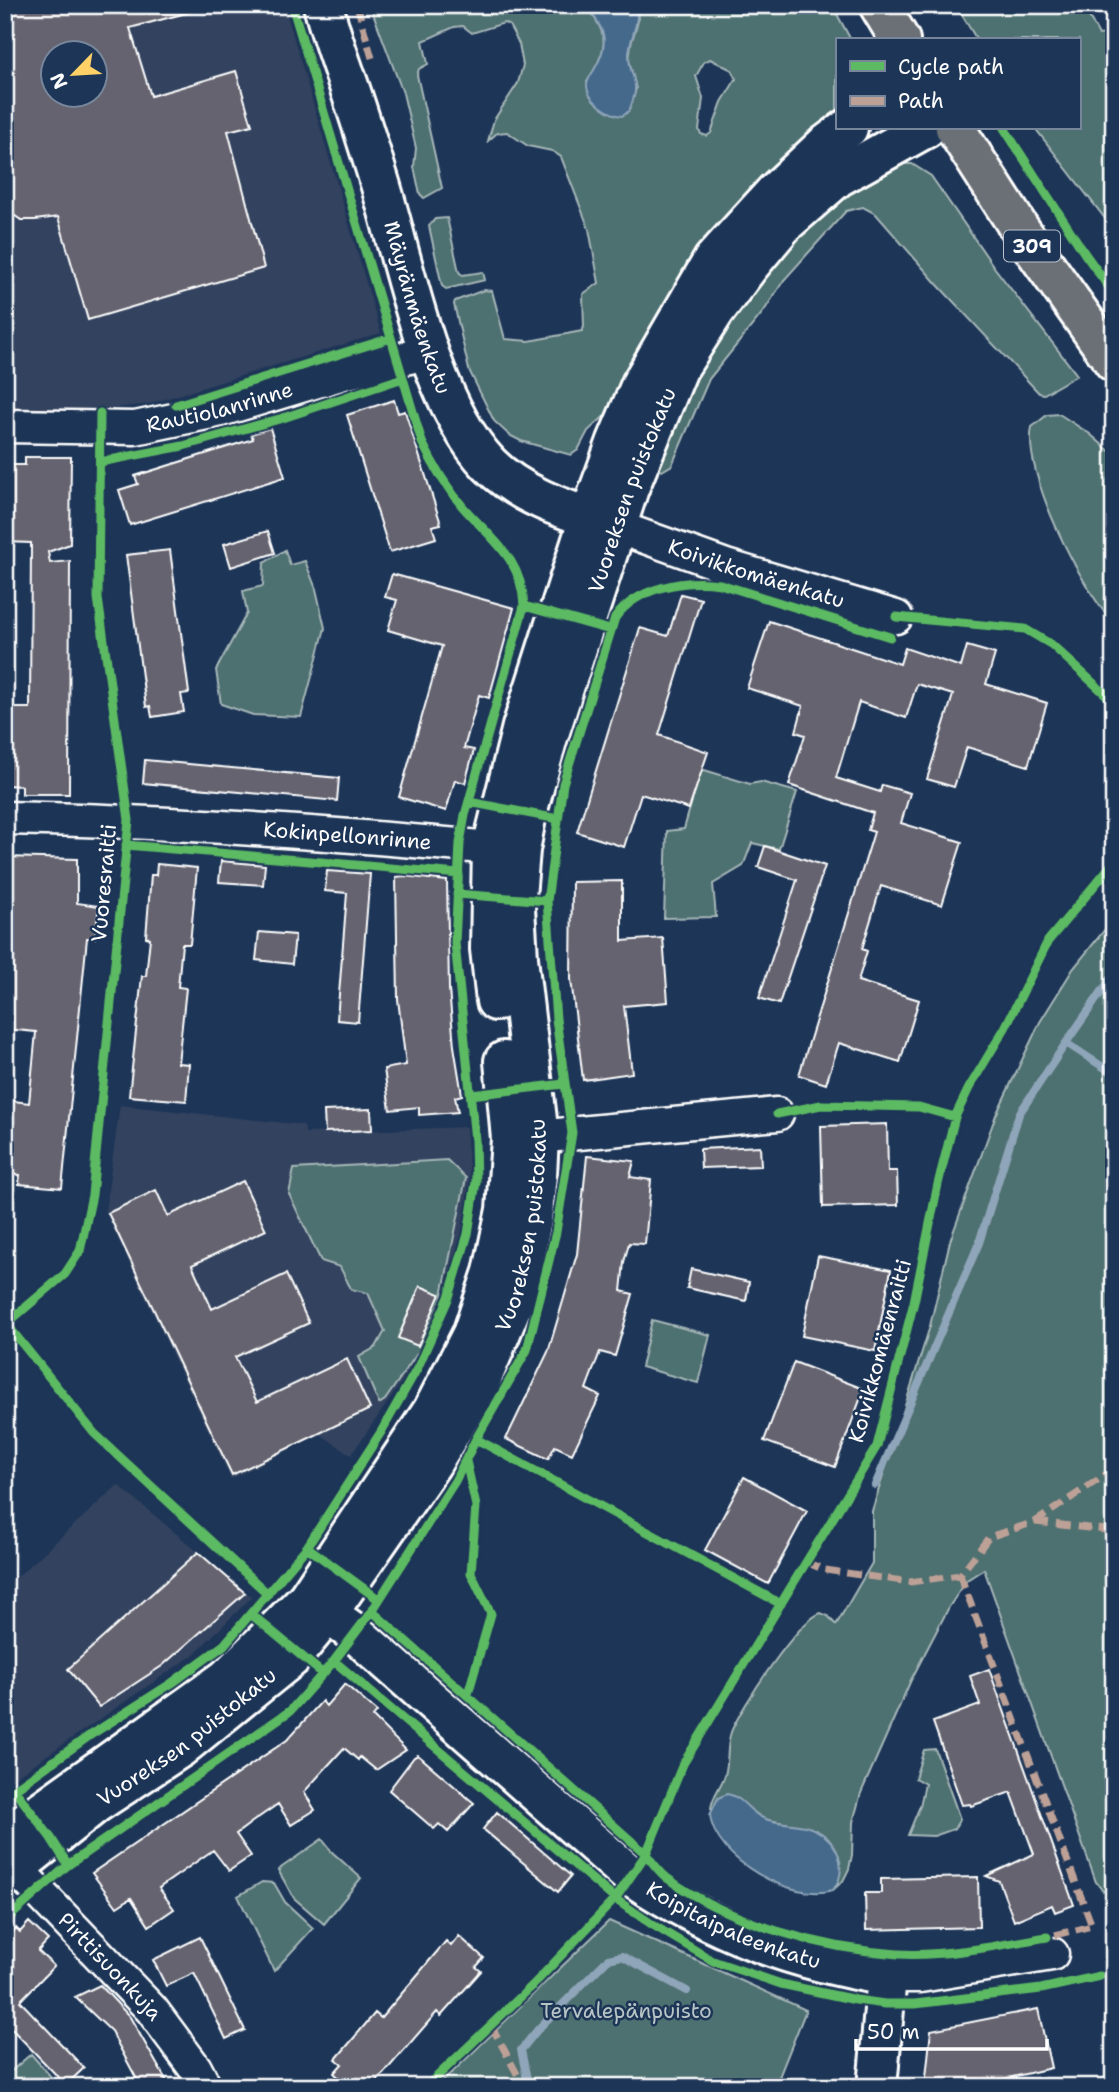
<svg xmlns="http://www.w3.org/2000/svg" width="1119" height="2092" font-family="'Shantell Sans',sans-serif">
  <rect width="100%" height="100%" fill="#1d3557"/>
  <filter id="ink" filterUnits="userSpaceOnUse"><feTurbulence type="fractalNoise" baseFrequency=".0143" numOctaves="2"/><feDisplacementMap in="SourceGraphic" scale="14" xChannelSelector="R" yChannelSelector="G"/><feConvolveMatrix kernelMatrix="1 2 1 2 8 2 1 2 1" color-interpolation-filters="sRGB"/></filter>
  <g filter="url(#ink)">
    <path fill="#33435e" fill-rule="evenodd" d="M5 5H284L381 333 149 404 110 409H5ZM52 52H94V94H52Z
      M120 1105 304 1125 305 1133 466 1127 470 1180 462 1236 443 1303 424 1350 351 1455 320 1434 231 1479 105 1211Z
      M118 1485 252 1597 193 1655 5 1784V1588Z"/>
    <path fill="#4e6f70" stroke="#a6b7b8" stroke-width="2" fill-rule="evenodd" d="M370 5H585C612 37 607 49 587 82L629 110 636 89 629 60 631 44 638 21 637 5H832L851 40H837V124L621 401 588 431 578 450 571 455 521 441 509 435 494 421 469 370 454 304 455 301 484 290 492 291 505 339 529 341 582 331 584 327 583 294 599 283 589 229 561 157 552 151 528 146 507 132 497 133 488 141 494 120 518 83 523 65 519 44 509 25 504 23 472 33 463 26 454 27 423 41 428 64 419 69 417 75 442 188 424 198 420 194 414 167 416 148 403 93ZM710 59 732 70 736 79 722 102 711 133 707 136 701 134 699 130 703 98 696 76 704 62Z
      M956 5H1083L1099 35 1114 33V230L1035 128H1079V40H977Z
      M894 164H912L931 176 994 267 1077 375 1044 394 1039 393 937 284 876 214 863 207 846 211 784 280 764 311 709 379 672 465 662 471 656 469 694 368 772 267 799 237 842 195Z
      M447 218 459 272 462 275 483 272 485 280 446 289 442 286 429 226 435 219Z
      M1059 414 1090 434 1114 455V624C1082 589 1022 473 1032 427L1047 415Z
      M285 550 290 565 305 561 316 589 325 628 301 717 253 715 221 704 216 670 247 613 243 591 263 586 264 563Z
      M701 769 750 784 761 782 797 792 779 849 752 843 743 866 713 884 716 917 664 918 667 831 684 829Z
      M1114 918V1894L1103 1891 1096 1882 984 1569 967 1580 949 1607 911 1680 861 1793 853 1822 852 1855 849 1869 843 1881 833 1890 838 1883 839 1856 831 1842 810 1828 764 1819 749 1809H711C712 1796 721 1787 725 1775 729 1761 726 1747 731 1732 740 1709 798 1620 821 1613L828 1616 836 1625 872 1563V1511L930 1326 950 1241 996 1115 1040 1022 1073 969Z
      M447 1160 466 1178 441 1300 421 1348 385 1400 379 1404 359 1357 376 1347 385 1331 368 1293 351 1289 340 1267 321 1261 289 1194 294 1169Z
      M652 1320 710 1335 698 1383 641 1367Z
      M935 1749 960 1819 954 1829 934 1836 908 1835 920 1806 925 1784 915 1778 924 1750Z
      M322 1839 332 1852 361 1878 324 1924 294 1898 278 1870Z
      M262 1882 274 1883 285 1902 313 1928 274 1971 238 1896Z
      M609 1921 806 2010 775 2087H437Z
      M31 2054 60 2087H5L9 2080V2073Z"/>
    <path fill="#44698b" stroke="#8fa5b9" stroke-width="2" d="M585 5H637C639 28 630 36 629 54 628 74 641 81 632 103 630 110 628 113 622 116 610 115 586 100 587 85 587 80 591 75 594 70 611 42 605 29 585 5Z
      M727 1794C742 1796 749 1812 763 1818 778 1825 796 1822 811 1828 837 1838 850 1867 833 1890 793 1903 714 1859 710 1815L718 1798Z"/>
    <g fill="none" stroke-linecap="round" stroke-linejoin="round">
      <path stroke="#8fa5b9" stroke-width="8" d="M1114 974 1066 1043 1114 1074
        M875 1485 979 1243 1019 1114 1066 1043
        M531 2087 527 2079 521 2050 539 2028 608 1959 622 1956 687 1991"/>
    </g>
    <path fill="#65646f" stroke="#fff" stroke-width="2" fill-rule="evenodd" d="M5 5H189L190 12 130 28 151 96 236 71 252 125 228 131 264 268 88 320 58 217 35 220H21L5 209ZM52 52H94V94H52Z
      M394 400 398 413 405 411 441 524 432 526 436 538 390 552 347 415Z
      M270 428 285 477 130 525 119 490 138 484 135 476 253 439 251 434Z
      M25 457H71L70 544 48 552 50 563 70 561 69 794H22V786L5 785V708H30L31 543 5 542V465H25Z
      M268 531 275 553 231 567 224 544Z
      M170 550 189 693 181 694 184 712 152 717 150 706 146 707 126 555Z
      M392 574 514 608 489 698 479 695 464 748 474 750 465 783 455 780 446 811 399 797 442 646 388 630 397 600 385 597Z
      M681 594 701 599 659 735 708 752 689 809 641 794 624 847 577 832 640 628 668 636Z
      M769 621 900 664 905 648 961 667 967 646 995 654 986 684 1047 703 1028 766 967 747 954 787 927 779 953 695 917 684 906 718 859 702 836 778 880 792 882 785 910 793 901 823 962 842 942 905 881 886 862 949 867 951 858 981 919 1000 900 1062 839 1043 826 1084 799 1075 874 832 868 830 873 813 789 785 805 735 796 732 803 706 747 688Z
      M145 760 339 778 337 801 143 783Z
      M765 846 825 866 779 1004 759 998 797 880 758 867Z
      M5 857 77 859V903L99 906 95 938H87L62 1188 19 1184 20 1175 5 1174V1100L29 1103 36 1032 5 1029Z
      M221 861 265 865 263 885 219 882Z
      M157 864 197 868 190 944H182L178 987 186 988 178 1063 189 1064 186 1101 129 1096 142 976H146L150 938 146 937 151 875H156Z
      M327 871 370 874 358 1022 337 1020 347 893 325 891Z
      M404 876 447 881 449 989 454 1046 462 1095 455 1097 458 1112 419 1115V1107L390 1110 384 1069 406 1065 398 999 396 877Z
      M622 881V941L663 938 668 1002 624 1006 632 1073 583 1080 571 979 572 882Z
      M259 932 295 935 292 964 256 960Z
      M371 1109 372 1130 325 1132 324 1111Z
      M887 1124 888 1171H897L898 1205 823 1207 821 1126Z
      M760 1146 761 1166 701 1168 700 1149Z
      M587 1156 634 1161 630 1177 651 1180 645 1244 629 1243 624 1262 621 1291 633 1294 615 1356 600 1352 586 1389 600 1396 572 1454 555 1446 548 1459 506 1439 548 1352 577 1254Z
      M243 1181 266 1230 192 1265 212 1309 286 1274 309 1323 235 1357 257 1402 347 1359 370 1409 232 1475 108 1213 156 1190 168 1216Z
      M818 1256 891 1270 875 1351 802 1336Z
      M691 1269 749 1282 746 1301 687 1288Z
      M420 1286 440 1294 418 1346 398 1338Z
      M794 1362 864 1389 835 1467 764 1441Z
      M744 1477 807 1511 768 1584 705 1550Z
      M198 1552 245 1593 162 1666 99 1707 68 1669Z
      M989 1669 1074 1905 1055 1912 1052 1905 1014 1921 999 1881 986 1876 1034 1854 1011 1792 971 1806 970 1804 962 1805 933 1722 980 1705 970 1676Z
      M345 1684 377 1712 373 1717 406 1750 376 1770 360 1757 358 1760 344 1748 304 1792 315 1810 291 1825 278 1804 252 1822 236 1834 251 1856 229 1871 213 1850 159 1888 174 1909 149 1926 131 1898 117 1907 92 1873 287 1740 322 1701 326 1706Z
      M418 1755 474 1803 448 1832 439 1824 434 1829 389 1790 414 1757Z
      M497 1812 571 1876 558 1892 483 1829Z
      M978 1877 979 1927 866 1930 865 1893H881V1879Z
      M29 1922 48 1940 38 1951 54 1966 20 2001 84 2068 66 2085 5 2022V1939L16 1928 20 1932Z
      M459 1936 484 1958 476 1967 481 1971 441 2016 437 2012 372 2087H349L334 2073 342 2064 336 2059 375 2013 381 2018 446 1941 451 1946Z
      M200 1937 245 2030 226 2039 194 1973 166 1986 153 1960Z
      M100 1985 130 2017 170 2087H141L111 2031 75 1997Z
      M1038 2009 1051 2068 987 2083V2087H925L931 2030Z"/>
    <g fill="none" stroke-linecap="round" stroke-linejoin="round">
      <g stroke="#fff" stroke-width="37">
        <g id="minor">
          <path id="s1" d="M5 426 135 428 221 410 344 373 430 352"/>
          <path id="s2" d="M617 527 726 566 896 617"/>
          <path id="s3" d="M5 818C175 821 344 834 514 850"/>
          <path d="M516 1139 777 1114"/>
          <path id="s4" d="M5 1857 152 2010 195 2068 205 2087"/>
          <path d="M887 1976H920L1052 1954"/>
        </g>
      </g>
      <g stroke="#fff" stroke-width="44">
        <g id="tertiary">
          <path id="s5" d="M323 5C330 33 340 60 349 86 360 118 370 151 380 183 405 266 430 402 489 464 522 498 573 512 617 527"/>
          <path id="s6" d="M307 1599 356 1634 631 1876C716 1932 788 1959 887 1976L877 2087"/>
        </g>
      </g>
      <g stroke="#fff" stroke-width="44">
        <g id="secondary">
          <path d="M496 1001 490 949 492 848 522 727 589 518 617 441 641 384 713 260 775 192 824 146 848 128"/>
          <path d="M5 1837 226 1679 274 1632 307 1599 433 1410 472 1334 493 1272 506 1210 511 1139 504 1061"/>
          <path id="s7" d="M5 1876 95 1804 180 1748 291 1658 328 1613 432 1463 480 1383 516 1296 532 1220 537 1175 539 1137 518 958 515 908 520 850 527 813 548 737 629 488 678 369 715 311 749 266 784 224 838 177 926 128"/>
        </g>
      </g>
      <g stroke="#fff" stroke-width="44">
        <path id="primary" d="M879 5 900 40
          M955 128 1019 228 1114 362"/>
      </g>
      <use href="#minor" stroke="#1d3557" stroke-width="32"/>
      <use href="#tertiary" stroke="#1d3557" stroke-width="38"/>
      <use href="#secondary" stroke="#1d3557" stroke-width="38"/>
      <use href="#primary" stroke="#6b6f75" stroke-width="38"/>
      <path stroke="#bda197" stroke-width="7" stroke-dasharray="14 7" stroke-linecap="butt" d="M357 5 372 58
        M1035 1522 1106 1530 1114 1533
        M806 1562 825 1570 910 1582 960 1575 989 1537 1035 1522 1114 1469
        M960 1575 1092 1926 1047 1937
        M491 2025 524 2087"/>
      <g stroke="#1d3557" stroke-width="13">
        <path id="cycleway" d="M1004 128 1085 254 1114 294
          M176 405 391 338
          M100 462 183 446 283 418 403 378
          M524 606 610 630
          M896 617 1025 629 1052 645 1114 702
          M469 802 558 819
          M126 845 459 874
          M457 894 547 901
          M471 1095 564 1084
          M777 1114 821 1105 919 1107 955 1117
          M5 1322 94 1433 268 1594
          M5 1325 65 1274 80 1251 92 1195 129 820 98 598 100 413
          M476 1439 781 1604
          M466 1461 476 1506 471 1573 491 1614 468 1694
          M307 1547 378 1599
          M372 1611 646 1854C652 1862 659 1872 667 1878 728 1923 823 1949 898 1954 943 1957 1002 1945 1047 1937
          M251 1614 322 1673
          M334 1661 615 1899 653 1925 713 1961 781 1984 856 2000 885 2004H915L1041 1989 1100 1976
          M14 1789 51 1838 68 1865
          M5 1796 89 1736 172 1683 224 1645 307 1547 381 1432 418 1367 449 1297 468 1234 476 1182 475 1140 455 943 460 843 465 815 524 606C522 558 492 540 463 507 446 487 433 465 422 442L292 5
          M5 1921 68 1865 290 1711 334 1661 372 1611 455 1481 476 1439 527 1350 556 1232 572 1133 556 1019 547 901 563 784 615 618C637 587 684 579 720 584L890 637
          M426 2087 533 1985 615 1899 631 1876 646 1854 683 1764 877 1446 914 1302 938 1184 955 1117 969 1088 1005 1028 1048 941 1114 862"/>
      </g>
      <use href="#cycleway" stroke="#5cba63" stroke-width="9"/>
    </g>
  </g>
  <g text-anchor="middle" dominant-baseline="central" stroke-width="5" stroke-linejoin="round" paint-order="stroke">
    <rect fill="#1d3557" stroke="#bbc2cd" stroke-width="2" x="1004" y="230.5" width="56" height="31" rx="5"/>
    <g font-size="19" font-weight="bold" fill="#fff">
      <text x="1032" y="246">309</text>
    </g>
    <g font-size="21" fill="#fff" stroke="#1d3557">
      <text stroke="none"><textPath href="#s5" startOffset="317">Mäyränmäenkatu</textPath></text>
      <text stroke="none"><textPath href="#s1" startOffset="217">Rautiolanrinne</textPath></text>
      <text stroke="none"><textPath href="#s7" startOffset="1615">Vuoreksen puistokatu</textPath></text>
      <text stroke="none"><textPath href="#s2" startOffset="147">Koivikkomäenkatu</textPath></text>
      <text stroke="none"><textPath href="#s3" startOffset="343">Kokinpellonrinne</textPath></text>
      <text transform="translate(104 883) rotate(-85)">Vuoresraitti</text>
      <text stroke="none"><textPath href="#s7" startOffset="859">Vuoreksen puistokatu</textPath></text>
      <text transform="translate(880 1351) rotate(-75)">Koivikkomäenraitti</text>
      <text stroke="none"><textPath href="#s7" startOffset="229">Vuoreksen puistokatu</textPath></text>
      <text stroke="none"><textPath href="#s6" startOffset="541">Koipitaipaleenkatu</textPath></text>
      <text stroke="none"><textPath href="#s4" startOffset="152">Pirttisuonkuja</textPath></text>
    </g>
    <g font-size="21" fill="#b8c5c6" stroke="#1d3557">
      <text x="626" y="2011">Tervalepänpuisto</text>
    </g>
  </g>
  <rect width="1119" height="2092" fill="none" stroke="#1d3557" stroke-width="28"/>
  <rect x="14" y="14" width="1091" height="2064" fill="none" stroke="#fff" stroke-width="2.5" filter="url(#ink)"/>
  <rect x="836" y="38" width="245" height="91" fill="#1d3557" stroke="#77869a" stroke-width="2"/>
  <rect x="850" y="61" width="35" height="10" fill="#5cba63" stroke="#77869a" stroke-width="2"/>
  <text x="898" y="74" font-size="21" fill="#ffffff">Cycle path</text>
  <rect x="850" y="96" width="35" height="10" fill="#bda197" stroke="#77869a" stroke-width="2"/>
  <text x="898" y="108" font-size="21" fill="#ffffff">Path</text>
  <g transform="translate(74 74) rotate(245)"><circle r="33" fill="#1d3557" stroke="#77869a" stroke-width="2"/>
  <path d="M0-5L12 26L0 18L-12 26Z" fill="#ffd166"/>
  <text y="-10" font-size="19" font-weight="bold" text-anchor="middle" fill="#ffffff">N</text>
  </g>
  <path d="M856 2039v10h191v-10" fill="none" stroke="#ffffff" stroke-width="3.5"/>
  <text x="867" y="2039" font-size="21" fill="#ffffff" stroke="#1d3557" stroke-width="5" paint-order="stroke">50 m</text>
</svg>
